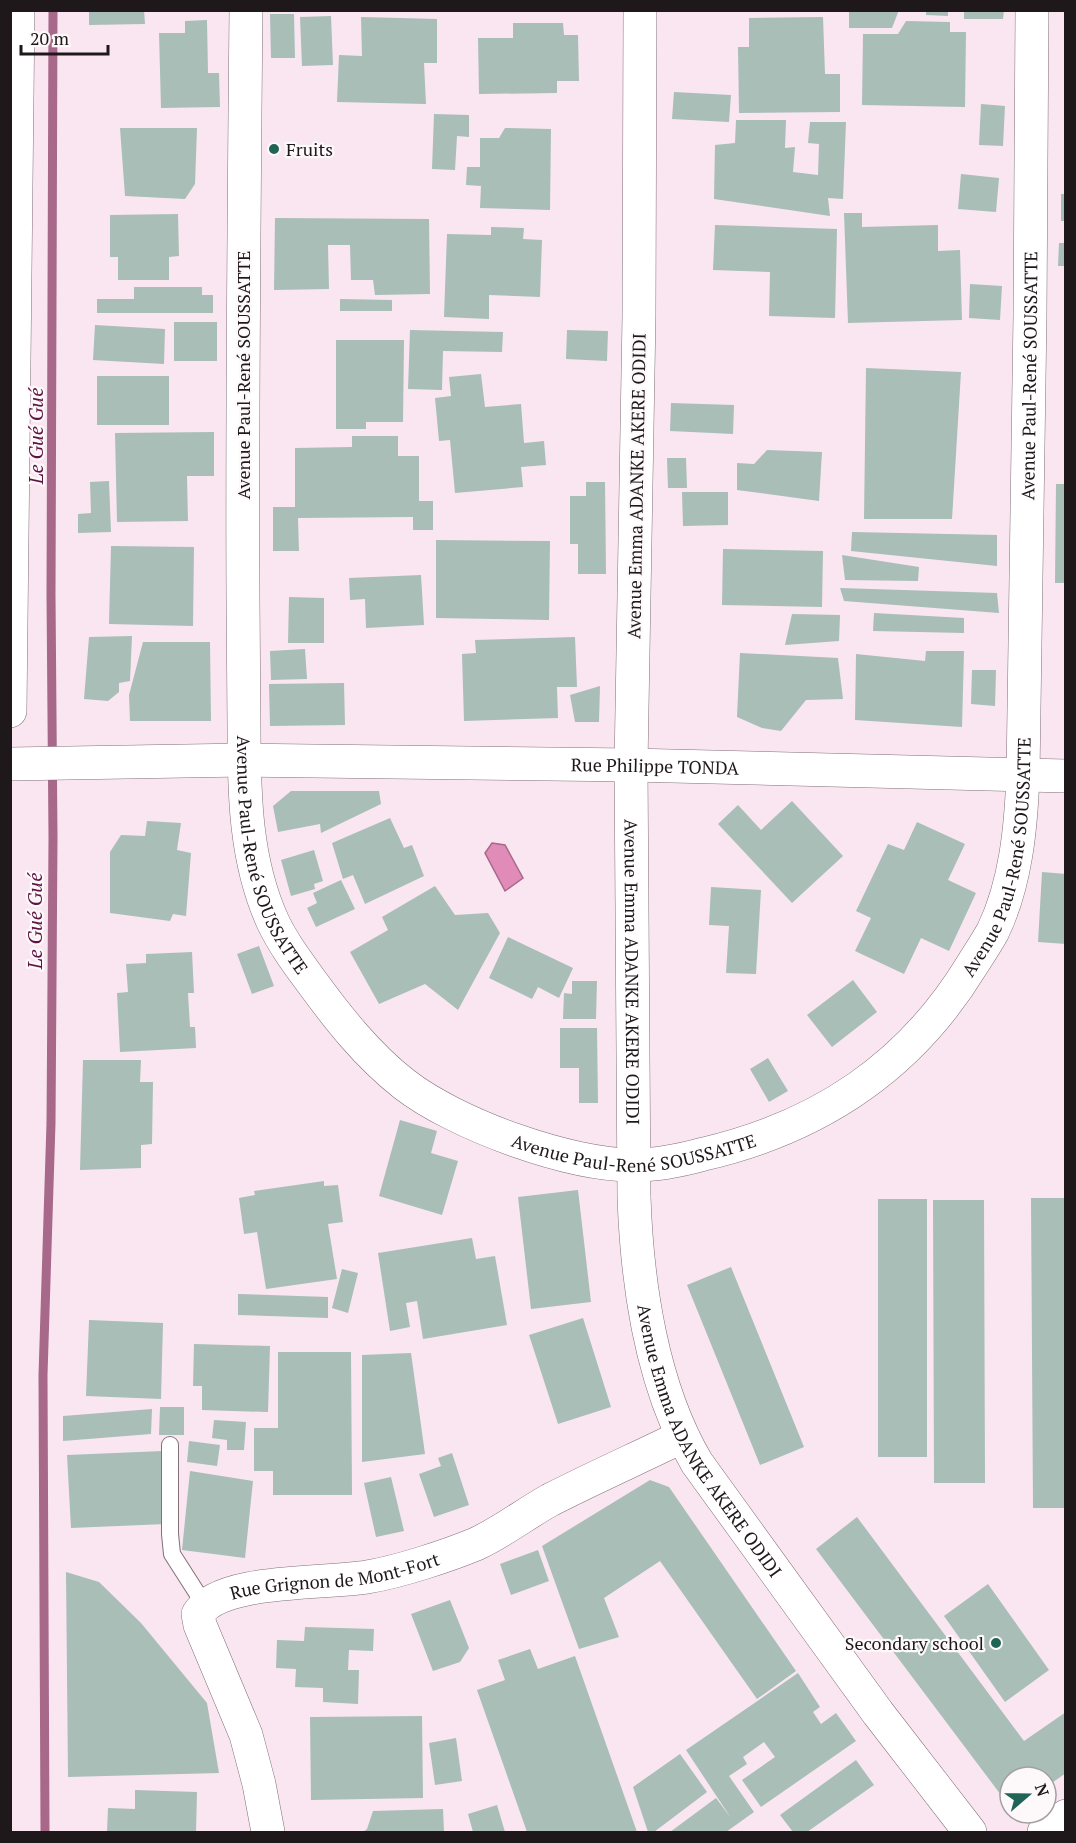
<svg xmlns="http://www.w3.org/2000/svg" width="1076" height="1843" font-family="'PT Serif',serif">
  <rect width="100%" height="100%" fill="#fae6f0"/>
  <path fill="#e18bb8" stroke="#a76889" stroke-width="1.5" d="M492 843 505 845 523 878 505 891 485 853Z"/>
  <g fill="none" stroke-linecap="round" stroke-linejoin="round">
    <path stroke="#a76889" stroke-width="9" d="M45 1832 43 1375 51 1123 53 838 51 595 53 10"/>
  </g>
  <path fill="#a8beb7" d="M89 10H144L145 24 89 25Z
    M849 10H899L892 28H849Z
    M926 10H948V16L926 15Z
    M964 10H1004L1003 19H964Z
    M270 14H294L295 58H271Z
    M331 16 333 65 302 66 300 17Z
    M361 17 437 19V63H424L426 104 337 102 339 55 362 56Z
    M823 17 825 74H840V112L739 113 738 47H749V18Z
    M207 20 208 73H219L220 107 161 108 159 33H185V21Z
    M906 21 950 22V32H966L965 107 862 105 863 34H898Z
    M513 23H563L564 35H578L579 81H557V93L479 94 478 38H513Z
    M674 92 731 95 729 122 672 119Z
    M981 104 1005 106 1003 146 979 145Z
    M434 114 469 115V137L457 136 455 170 432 169Z
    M736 120H786L785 148 795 147 793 172 818 175 819 144 808 143 810 122H846L843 199 828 198 830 216 714 199 715 145 735 143Z
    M120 128H197L195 184 185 199 125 196Z
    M505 128 551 129 550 210 480 208 481 186 466 185 467 167H480V138H499Z
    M961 174 999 178 996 212 958 209Z
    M1061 194H1066V221H1061Z
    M844 213H862V227L938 225V251L960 250 962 320 848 323Z
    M178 214 179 256 169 257V280H118V257H110V215Z
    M275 218 429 219 430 294 375 295 373 280H351L350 245H328L329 289 274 290Z
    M715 225 837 229 835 318 769 316 770 272 713 270Z
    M491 227 524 228 523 239 542 240 540 297 489 295V319L444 317 447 234 491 235Z
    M1059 243H1066V266H1058Z
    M970 284 1002 286 1000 320 969 318Z
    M134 287H202V295H213V313H97V299H134Z
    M340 299 392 300V311H340Z
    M174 322H217V361H174Z
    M95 325 165 329 164 364 93 360Z
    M410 330 503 332 502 352 443 351 442 390 408 389Z
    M567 330 608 331 607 361 566 359Z
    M336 340H404L403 422H366V429H336Z
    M866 368 961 372 952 519H864Z
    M481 374 485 407 521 404 524 443 544 441 546 465 521 467 523 487 455 493 450 440 439 441 435 398 451 396 449 377Z
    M97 376H169V425H97Z
    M671 403 734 405 733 434 670 431Z
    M214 432V476H187L188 521 117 522 115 433Z
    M352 436H398V456H419V501H433V530H413V517L298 518 299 551H273V507H295V448L352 447Z
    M767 450 822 452 819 501 737 490V463L754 464Z
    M667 458H686L687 488H668Z
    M109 481 111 532 78 533V514L91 513 90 482Z
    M586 482H605L606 574H578V544H570V496H586Z
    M1056 484H1066V583H1055Z
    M682 492H728V525L683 526Z
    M852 532 997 535V566L851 551Z
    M436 540 550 541 549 620 436 618Z
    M111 546 194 547 193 626 109 624Z
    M723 549 823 551 822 607 722 605Z
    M842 555 919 567 918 581 845 580Z
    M421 575 424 625 366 628 365 599 350 600 349 578Z
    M840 588 997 593 999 613 844 601Z
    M289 597 324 598V643H288Z
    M874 613 964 618V633L873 631Z
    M792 614 840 615 839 641 785 645Z
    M132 636 130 681 119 683V692L108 701 84 699 89 637Z
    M575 637 577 687H557L558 718 464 721 462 654 476 653 475 640Z
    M143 642H210L211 721H130L129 695Z
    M305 649 307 679 271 680 270 651Z
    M926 651H964L962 727 855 720 856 654 925 661Z
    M740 653 838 658 843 699 806 700 781 731 762 728 737 717Z
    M972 670H996L995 706 971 704Z
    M344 683 345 725 270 726 269 684Z
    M600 686 599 722H575L570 695Z
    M291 791H379L381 804 321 833 320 824 278 832 273 806Z
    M792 801 843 856 792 903 718 824 738 805 761 830Z
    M390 818 404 848 412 845 424 876 365 904 353 875 343 879 332 843Z
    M147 821 181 823 177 850 191 853 186 916 173 914 170 921 110 913V852L121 835 145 836Z
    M917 822 965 844 948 880 976 893 949 951 921 938 904 974 855 951 871 918 856 911 888 844 904 850Z
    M314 850 323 881 314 884 315 889 291 896 281 860Z
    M1042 872 1066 874V944L1038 942Z
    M341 880 355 909 316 927 307 908 317 903 313 893Z
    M435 886 455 915 488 913 500 933 458 1010 425 984 379 1004 350 952 388 930 382 917Z
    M711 887 761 890 756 974 726 973 729 926 709 925Z
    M508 937 573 968 559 998 538 987 532 999 489 978Z
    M259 946 274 986 252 994 237 954Z
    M192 952 194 993H188L190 1027H195L196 1048 120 1052 117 993 128 992 126 964 146 963V954Z
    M853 980 877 1012 832 1047 807 1015Z
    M572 981H597L596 1019H563L564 993 572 994Z
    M560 1028H597L598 1103H579V1068H560Z
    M768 1058 788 1091 769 1102 750 1069Z
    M83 1060H141L140 1082H153L152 1144 141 1145V1168L80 1170Z
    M400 1120 437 1131 431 1153 458 1161 442 1215 379 1196Z
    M324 1181V1186L338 1185 343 1222 328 1224 337 1279 266 1289 257 1232 244 1234 239 1198 255 1195 254 1191Z
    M578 1190 591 1302 531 1309 518 1197Z
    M1031 1198H1066V1508H1033Z
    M878 1199H927V1457H878Z
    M933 1200H984L985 1483H934Z
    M472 1238 476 1259 495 1256 507 1325 423 1339 417 1301 406 1303 410 1327 390 1331 378 1253Z
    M731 1267 804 1447 760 1465 687 1285Z
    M342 1269 358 1273 348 1313 332 1308Z
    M238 1294 328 1297V1318L238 1315Z
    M583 1318 611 1407 558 1424 529 1335Z
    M89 1320 163 1323 161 1399 86 1396Z
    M194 1344 270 1346 268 1412 202 1410V1386H193Z
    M278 1352H351L352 1495H273V1471H254V1428H278Z
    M411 1353 425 1454 362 1462V1355Z
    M160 1407H184V1435H159Z
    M152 1409 151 1434 63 1441V1416Z
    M214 1420 246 1422 244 1450H227V1440L212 1438Z
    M189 1441 220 1445 217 1466 187 1462Z
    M163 1451 166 1524 71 1528 67 1455Z
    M452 1453 469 1505 434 1517 419 1474 441 1466 438 1458Z
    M190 1471 253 1481 245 1558 182 1550Z
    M391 1477 404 1531 376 1537 364 1483Z
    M650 1480 669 1487 796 1671 757 1699 660 1561 604 1598 619 1637 579 1649 542 1546Z
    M857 1517 1024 1741 1066 1712V1773L1046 1787V1777H1010V1807L816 1549Z
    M538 1550 549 1581 511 1595 500 1564Z
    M66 1572 99 1582 141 1623 207 1703 219 1773 68 1777Z
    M988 1584 1049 1670 1005 1702 944 1616Z
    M450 1600 469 1648 460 1662 433 1671 411 1614Z
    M305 1627 374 1629 373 1651 349 1650 348 1670H359L358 1704 323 1702V1688L295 1687 296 1669 276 1668 277 1640 304 1641Z
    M530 1649 538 1669 575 1656 637 1832H527L477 1690 505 1680 498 1660Z
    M798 1673 820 1707 813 1712 821 1724 836 1713 856 1741 761 1807 742 1780 775 1757 764 1742 743 1757 747 1764 729 1776 754 1812 726 1832H670L716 1798 731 1818 686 1750Z
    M422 1716 423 1798 311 1800 310 1717Z
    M456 1738 462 1781 435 1785 429 1743Z
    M680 1754 707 1792 654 1832H648L633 1787Z
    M856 1760 874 1785 807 1832H793L780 1815Z
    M135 1790 197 1792 196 1832H107L108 1808 135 1809Z
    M497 1805 505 1832H473L468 1814Z
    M443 1809 444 1832H363L367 1829 373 1811Z"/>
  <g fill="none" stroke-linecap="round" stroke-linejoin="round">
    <g stroke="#827079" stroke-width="18">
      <path id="lane" d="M170 1445V1534L172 1554 204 1604"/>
    </g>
    <g stroke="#827079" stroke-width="34">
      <g id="street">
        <path id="s1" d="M246 10C244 206 242 402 243 598 243 641 244 684 244 727 244 793 245 861 273 922 283 943 297 962 311 981 338 1018 367 1055 404 1084 455 1124 570 1166 636 1165 659 1165 682 1160 704 1154 820 1127 910 1067 972 965 979 954 987 942 993 931 1016 883 1021 827 1023 775L1030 315 1032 10"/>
        <path id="s2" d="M640 10 639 316 631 765 634 1197C637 1284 652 1387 697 1463L878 1713 970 1832"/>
        <path d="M10 711 18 10"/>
        <path id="s3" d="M10 764 244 760 631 765 1066 776"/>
        <path id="s4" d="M268 1832 259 1784 246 1735 200 1625 198 1614C220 1578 326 1584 367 1577 398 1572 447 1556 476 1544 502 1532 525 1514 550 1500 593 1478 638 1458 681 1437"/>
        <path d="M1044 1832 1066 1816"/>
      </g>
    </g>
    <use href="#lane" stroke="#fff" stroke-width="16"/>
    <use href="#street" stroke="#fff" stroke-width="33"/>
  </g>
  <g fill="#1f6455" stroke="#fdf9fa" stroke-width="2">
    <circle cx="274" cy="149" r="6"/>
    <circle cx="996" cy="1643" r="6"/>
  </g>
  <g text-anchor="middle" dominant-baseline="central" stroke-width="4.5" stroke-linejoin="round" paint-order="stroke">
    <g font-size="18" fill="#1f181b" stroke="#fdf9fa" text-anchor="start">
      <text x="286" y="149">Fruits</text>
      <text x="984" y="1643" text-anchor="end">Secondary school</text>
    </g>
    <g font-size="18" fill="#1f181b" stroke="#fdf9fa">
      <text transform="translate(243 375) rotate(-90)">Avenue Paul-René SOUSSATTE</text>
      <text stroke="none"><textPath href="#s1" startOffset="2380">Avenue Paul-René SOUSSATTE</textPath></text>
      <text transform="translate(636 486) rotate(-89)">Avenue Emma ADANKE AKERE ODIDI</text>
      <text stroke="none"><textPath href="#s3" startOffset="645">Rue Philippe TONDA</textPath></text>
      <text stroke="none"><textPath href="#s1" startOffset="850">Avenue Paul-René SOUSSATTE</textPath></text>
      <text stroke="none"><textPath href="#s1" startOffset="1894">Avenue Paul-René SOUSSATTE</textPath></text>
      <text stroke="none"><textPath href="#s2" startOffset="962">Avenue Emma ADANKE AKERE ODIDI</textPath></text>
      <text stroke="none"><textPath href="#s1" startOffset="1372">Avenue Paul-René SOUSSATTE</textPath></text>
      <text stroke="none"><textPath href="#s2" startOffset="1448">Avenue Emma ADANKE AKERE ODIDI</textPath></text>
      <text stroke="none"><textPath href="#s4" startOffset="375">Rue Grignon de Mont-Fort</textPath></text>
    </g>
    <g font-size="20" font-style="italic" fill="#5f1342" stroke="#fdf9fa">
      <text transform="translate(35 436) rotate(-90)">Le Gué Gué</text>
      <text transform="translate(34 921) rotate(-90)">Le Gué Gué</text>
    </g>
  </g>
  <rect width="1076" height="1843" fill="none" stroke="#1f181b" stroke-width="24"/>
  <g transform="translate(1028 1795) rotate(70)"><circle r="28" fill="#fdf9fa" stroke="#a49fa1" stroke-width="1.5"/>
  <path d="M0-4.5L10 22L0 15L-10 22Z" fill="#1f6455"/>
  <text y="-9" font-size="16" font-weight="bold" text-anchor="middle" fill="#1f181b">N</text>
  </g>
  <path d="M21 45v9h87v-9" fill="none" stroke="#1f181b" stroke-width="3"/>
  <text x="30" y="45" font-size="18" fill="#1f181b" stroke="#fdf9fa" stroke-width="4.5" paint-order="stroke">20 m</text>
</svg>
